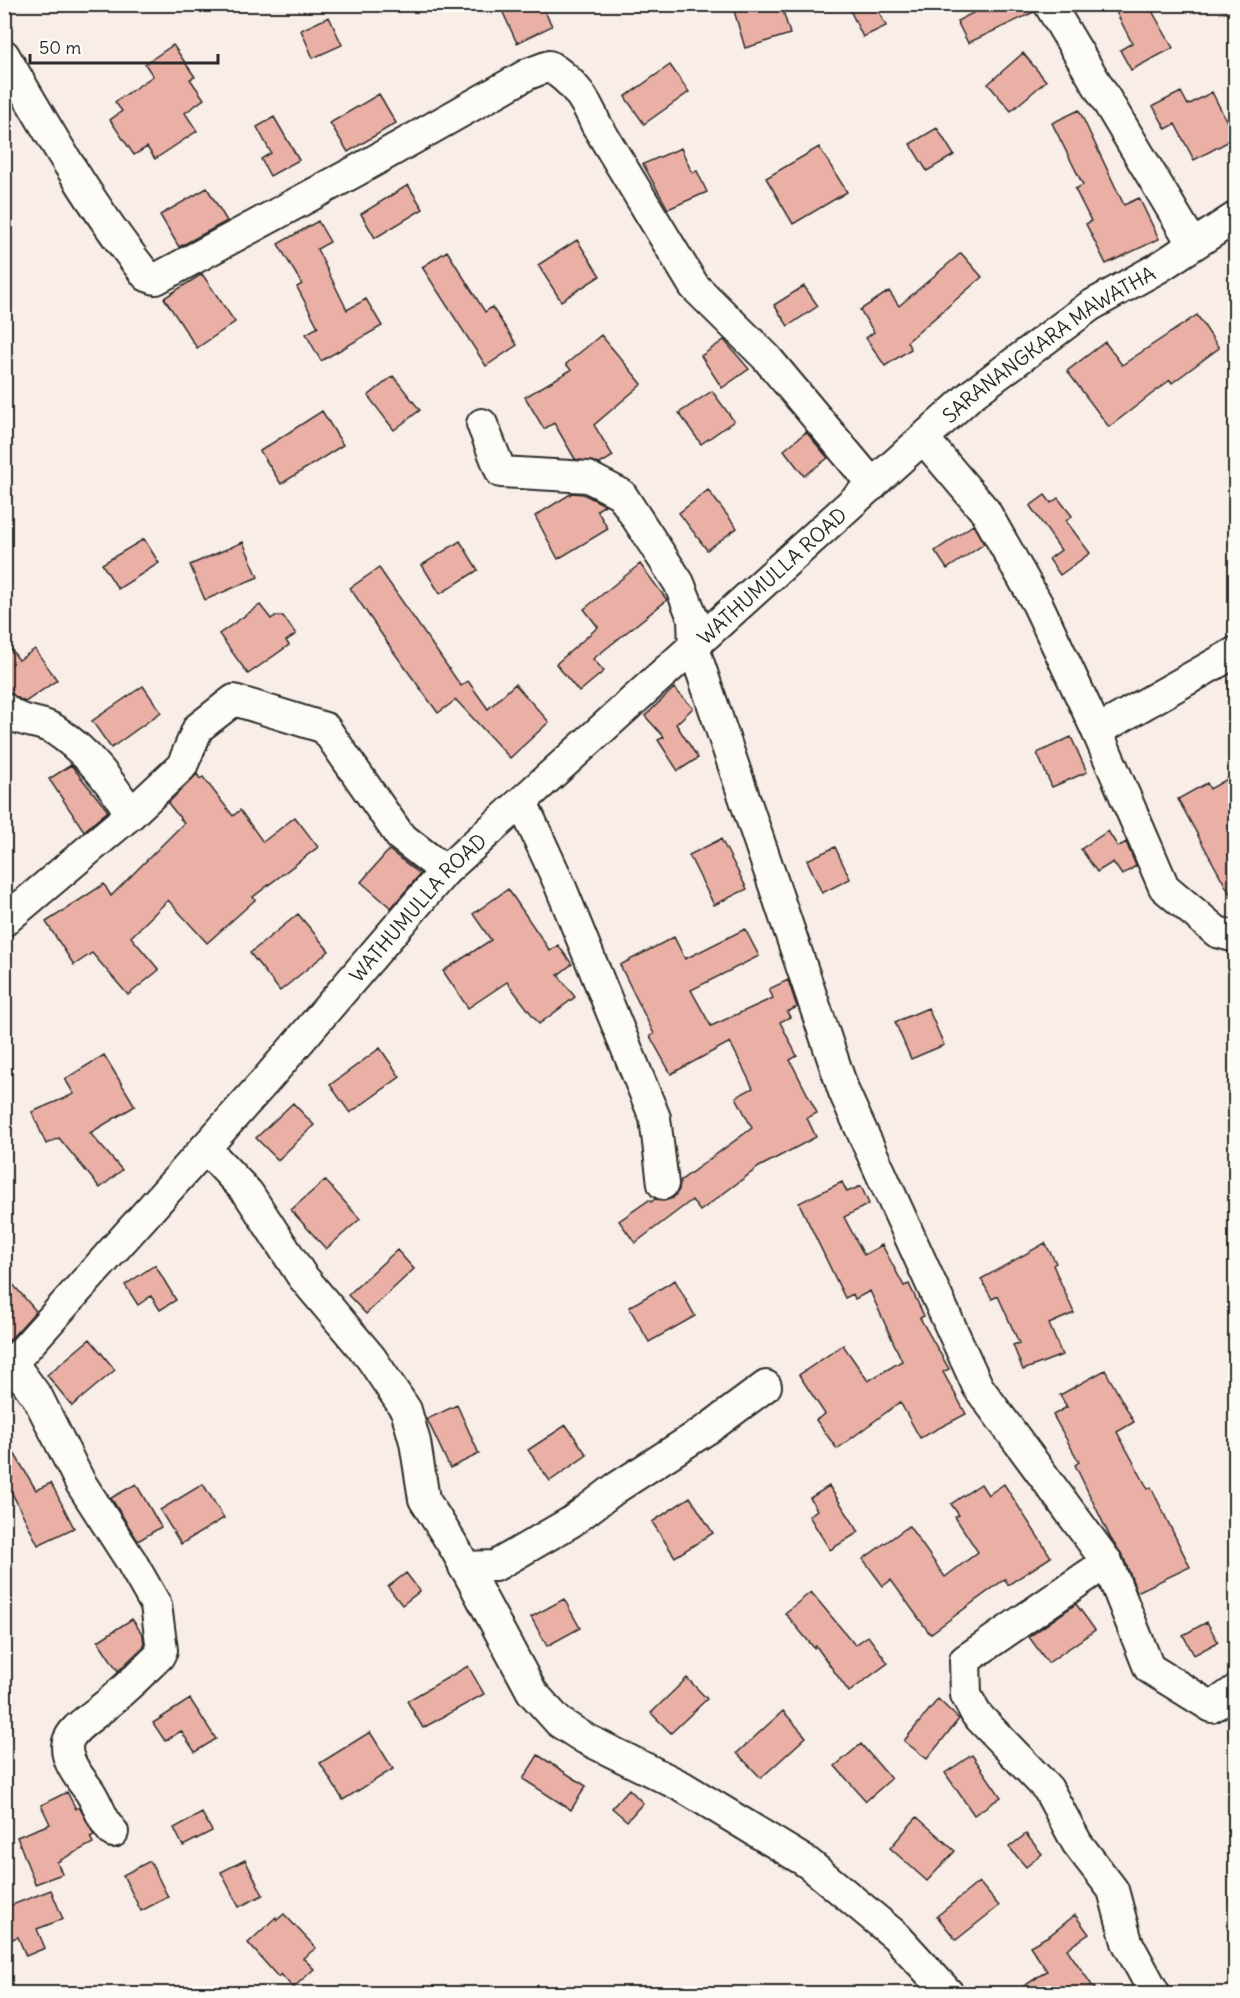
<svg xmlns="http://www.w3.org/2000/svg" width="1240" height="1998" font-family="Delius,sans-serif">
  <rect width="100%" height="100%" fill="#f9ede7"/>
  <filter id="ink" filterUnits="userSpaceOnUse"><feTurbulence type="fractalNoise" baseFrequency=".0167" numOctaves="2"/><feDisplacementMap in="SourceGraphic" scale="12" xChannelSelector="R" yChannelSelector="G"/><feConvolveMatrix kernelMatrix="1 2 1 2 8 2 1 2 1" color-interpolation-filters="sRGB"/></filter>
  <g filter="url(#ink)">
    <path fill="#eab0a5" stroke="#2b2b2b" stroke-width="1.5" d="M499 4H541L552 26 517 43Z
      M732 4H781L790 34 745 48Z
      M847 4H875L886 26 863 37Z
      M971 4H1032L1034 12 968 43 957 21 975 12Z
      M1112 4H1148L1173 48 1131 70 1120 50 1132 43Z
      M329 17 342 45 313 58 301 30Z
      M173 45 195 77 190 79 204 99 185 113 197 131 155 159 147 147 134 155 110 120 122 111 115 102 153 76 145 64Z
      M1023 53 1046 81 1011 111 988 84Z
      M670 65 689 92 644 124 625 97Z
      M1181 92 1188 105 1212 92 1235 138 1194 160 1175 124 1166 129 1153 106Z
      M379 94 396 123 348 152 330 123Z
      M1079 110 1124 205 1139 198 1159 239 1106 264 1086 224 1091 221 1075 189 1083 185 1052 123Z
      M274 117 299 160 270 176 261 159 271 153 257 127Z
      M937 128 954 155 927 171 910 144Z
      M819 147 847 192 793 224 766 178Z
      M681 148 692 173 697 171 707 192 668 209 643 164Z
      M408 185 423 209 375 238 361 214Z
      M207 188 227 221 179 247 160 215Z
      M318 221 330 242 317 249 347 310 366 299 382 326 321 361 306 334 318 327 297 287 302 284 278 244Z
      M577 240 600 276 561 301 538 265Z
      M447 251 485 312 492 307 517 345 486 366 422 267Z
      M961 253 982 277 907 342 911 349 885 366 866 338 874 332 860 310 889 291 899 306Z
      M202 274 235 322 197 348 164 298Z
      M804 286 818 306 788 326 774 305Z
      M1197 315 1219 348 1172 383 1170 380 1109 427 1067 371 1105 342 1122 365Z
      M601 335 642 384 594 425 613 456 600 464 575 459 554 423 544 429 525 397 571 370 566 364Z
      M724 340 749 369 722 388 701 356Z
      M393 376 420 410 394 430 368 396Z
      M712 391 734 421 701 444 679 413Z
      M322 411 343 445 281 484 260 451Z
      M806 432 828 458 804 476 784 450Z
      M708 490 737 528 707 550 679 513Z
      M572 493 583 494 605 505 597 510 608 529 558 559 535 516Z
      M1045 495 1051 503 1058 498 1072 516 1066 521 1090 553 1060 575 1049 559 1061 550 1030 506Z
      M973 525 984 544 947 569 935 551Z
      M144 539 159 563 118 589 102 564Z
      M460 541 478 570 440 594 422 565Z
      M243 542 258 577 205 600 190 565Z
      M640 564 667 600 593 659 604 671 579 692 556 664 598 627 584 609Z
      M379 568 461 686 468 681 488 709 515 684 549 722 510 758 456 700 438 713 393 651 350 588Z
      M260 605 271 619 275 616H283L296 634 286 641 289 645 248 674 219 634Z
      M4 640 19 660 35 649 57 680 25 702 5 691Z
      M143 686 161 712 111 748 92 721Z
      M674 688 693 708 676 724 698 758 678 771 658 740 664 737 645 716Z
      M1071 737 1087 772 1052 787 1037 753Z
      M71 765 108 811 84 831 49 779Z
      M197 774 200 779 203 777 233 816 240 810 263 842 295 817 318 847 253 897 255 900 207 943 168 900 131 937 159 970 128 995 92 953 74 965 46 922 104 884 111 896 184 823 168 803Z
      M1236 774V905L1178 799 1207 783 1210 789Z
      M1108 831 1118 847 1126 842 1136 866 1122 875 1113 862 1097 872 1081 849Z
      M721 839 747 889 714 905 689 855Z
      M835 847 850 879 822 893 807 860Z
      M389 850 420 874 391 908 361 882Z
      M508 889 550 951 558 945 572 964 558 975 575 997 539 1024 507 982 468 1008 443 971 491 940 473 914Z
      M298 914 329 951 280 991 250 953Z
      M745 929 759 956 691 990 711 1026 773 998 769 989 788 980 797 1007 787 1012 790 1017 780 1022 797 1056 790 1060 817 1113 807 1118 816 1137 759 1167 700 1211 692 1200 635 1243 619 1221 649 1200 651 1202 655 1199 664 1201 673 1198 679 1190 680 1181 752 1128 736 1097 753 1088 730 1042 671 1074 650 1036 654 1034 620 965 674 937 685 959Z
      M928 1008 944 1045 911 1059 895 1022Z
      M380 1048 400 1077 350 1113 330 1085Z
      M104 1055 135 1106 90 1133 122 1170 100 1188 59 1138 46 1144 32 1112 74 1094 65 1079Z
      M293 1103 314 1125 278 1160 256 1138Z
      M325 1180 360 1219 326 1249 291 1210Z
      M842 1182 847 1192 861 1186 869 1204 844 1217 864 1255 882 1245 904 1286 909 1284 924 1316 920 1318 949 1369 943 1372 966 1414 920 1438 900 1402 837 1449 816 1420 825 1414 799 1375 843 1345 868 1381 902 1361 870 1291 855 1299 853 1294 845 1298 799 1203Z
      M1045 1243 1056 1263 1053 1265 1074 1313 1049 1324 1062 1355 1023 1370 1013 1345 1019 1343 998 1296 992 1299 981 1279Z
      M397 1250 414 1269 366 1314 348 1295Z
      M155 1265 176 1300 160 1310 151 1296 138 1305 125 1285Z
      M4 1274 36 1311 4 1346Z
      M675 1280 695 1316 649 1342 629 1307Z
      M90 1339 115 1370 72 1406 47 1375Z
      M1105 1370 1134 1422 1117 1432 1148 1489 1151 1487 1190 1567 1137 1592 1123 1556 1111 1539 1075 1465 1079 1462 1053 1415 1067 1407 1060 1395Z
      M457 1405 479 1454 450 1468 427 1419Z
      M566 1425 587 1455 550 1481 528 1450Z
      M4 1436 36 1490 51 1483 74 1528 38 1545 4 1477Z
      M136 1484 161 1527 138 1541 111 1498Z
      M203 1484 224 1518 181 1544 160 1510Z
      M981 1484 988 1495 1004 1484 1051 1557 1008 1585 1005 1579 930 1634 891 1580 883 1586 863 1559 909 1526 945 1577 978 1552 955 1517 959 1515 951 1504Z
      M829 1486 859 1532 830 1550 809 1516 817 1510 810 1498Z
      M690 1497 713 1533 675 1557 652 1522Z
      M406 1573 420 1591 402 1605 388 1587Z
      M811 1592 855 1645 868 1636 888 1663 849 1692 816 1646 814 1648 785 1613Z
      M564 1599 580 1628 547 1646 531 1617Z
      M1076 1604 1095 1630 1048 1663 1029 1637Z
      M132 1619 143 1635 144 1646 118 1671 98 1641Z
      M1207 1622 1218 1642 1194 1655 1183 1635Z
      M468 1666 484 1694 423 1728 407 1701Z
      M687 1678 707 1699 671 1733 651 1713Z
      M190 1699 216 1739 195 1752 181 1731 165 1741 153 1723Z
      M938 1699 959 1719 927 1759 904 1741Z
      M783 1711 806 1737 761 1778 737 1753Z
      M370 1732 393 1769 343 1800 320 1763Z
      M861 1744 891 1779 866 1801 835 1766Z
      M538 1755 586 1786 571 1810 523 1779Z
      M972 1755 1001 1797 974 1815 945 1773Z
      M629 1789 643 1803 627 1821 612 1808Z
      M67 1792 76 1809 79 1807 94 1835 90 1837 93 1843 57 1862 62 1874 35 1884 17 1837 50 1824 41 1805Z
      M202 1813 212 1831 183 1846 174 1828Z
      M917 1817 955 1851 927 1881 890 1848Z
      M1026 1834 1042 1854 1026 1867 1009 1847Z
      M245 1860 263 1895 239 1907 221 1872Z
      M150 1861 168 1897 141 1911 123 1875Z
      M979 1882 999 1906 956 1940 937 1916Z
      M51 1890 63 1919 37 1929 45 1948 26 1956 18 1937 4 1942V1908Z
      M284 1914 316 1948 303 1958 314 1969 293 1988 281 1974 278 1977 248 1943 276 1917 277 1920Z
      M1075 1915 1089 1934 1067 1949 1098 1994H1012L1047 1971 1030 1946 1050 1935Z"/>
    <g fill="none" stroke-linecap="round" stroke-linejoin="round">
      <g stroke="#2b2b2b" stroke-width="34">
        <g id="minor">
          <path d="M1049 4 1192 243"/>
          <path d="M4 55C48 131 92 208 147 276L156 279 356 171 528 74 549 66C573 81 585 98 596 124L694 286 766 357 873 485"/>
          <path d="M482 424 501 472 588 477 621 494 679 583 693 618 694 649 844 1092 978 1387 1107 1562 965 1660 966 1695 976 1714 1048 1789 1077 1843 1113 1890 1127 1942 1155 1994"/>
          <path d="M924 439 985 511 1038 605 1097 731 1164 887 1217 932 1236 937"/>
          <path d="M4 708C20 725 38 719 55 730 88 752 110 781 131 814L182 766 198 728 234 700 325 728 400 836 445 871"/>
          <path d="M1097 731 1236 652"/>
          <path d="M522 802 559 883 655 1118 663 1184"/>
          <path d="M4 921 131 814"/>
          <path d="M205 1148 248 1193 302 1276 371 1358 406 1410 415 1442 424 1499 456 1550 532 1692 559 1722 584 1738 683 1787 808 1863 896 1936 949 1994"/>
          <path d="M13 1364 38 1398 80 1482 131 1561 156 1605 162 1650 159 1656C144 1671 128 1686 112 1700 74 1733 46 1736 88 1789 98 1802 101 1820 113 1832"/>
          <path id="s1" d="M4 1372 267 1079 445 871 971 395 1090 306 1158 268 1236 217"/>
          <path d="M1107 1562 1149 1668 1212 1707 1236 1690"/>
          <path d="M464 1567 495 1566 571 1522 616 1488 712 1426 766 1386"/>
        </g>
      </g>
      <use href="#minor" stroke="#fdfcf7" stroke-width="30"/>
    </g>
  </g>
  <g text-anchor="middle" dominant-baseline="central" stroke-width="4.5" stroke-linejoin="round" paint-order="stroke">
    <g font-size="20" fill="#2b2b2b" stroke="#fdfcf7">
      <text stroke="none"><textPath href="#s1" startOffset="1470">SARANANGKARA MAWATHA</textPath></text>
      <text stroke="none"><textPath href="#s1" startOffset="1108">WATHUMULLA ROAD</textPath></text>
      <text stroke="none"><textPath href="#s1" startOffset="622">WATHUMULLA ROAD</textPath></text>
    </g>
  </g>
  <rect width="1240" height="1998" fill="none" stroke="#fdfcf7" stroke-width="24"/>
  <rect x="12" y="12" width="1216" height="1974" fill="none" stroke="#2b2b2b" stroke-width="2" filter="url(#ink)"/>
  <path d="M30 54v9h188v-9" fill="none" stroke="#2b2b2b" stroke-width="3"/>
  <text x="39" y="54" font-size="18" fill="#2b2b2b" stroke="#fdfcf7" stroke-width="4.5" paint-order="stroke">50 m</text>
</svg>
